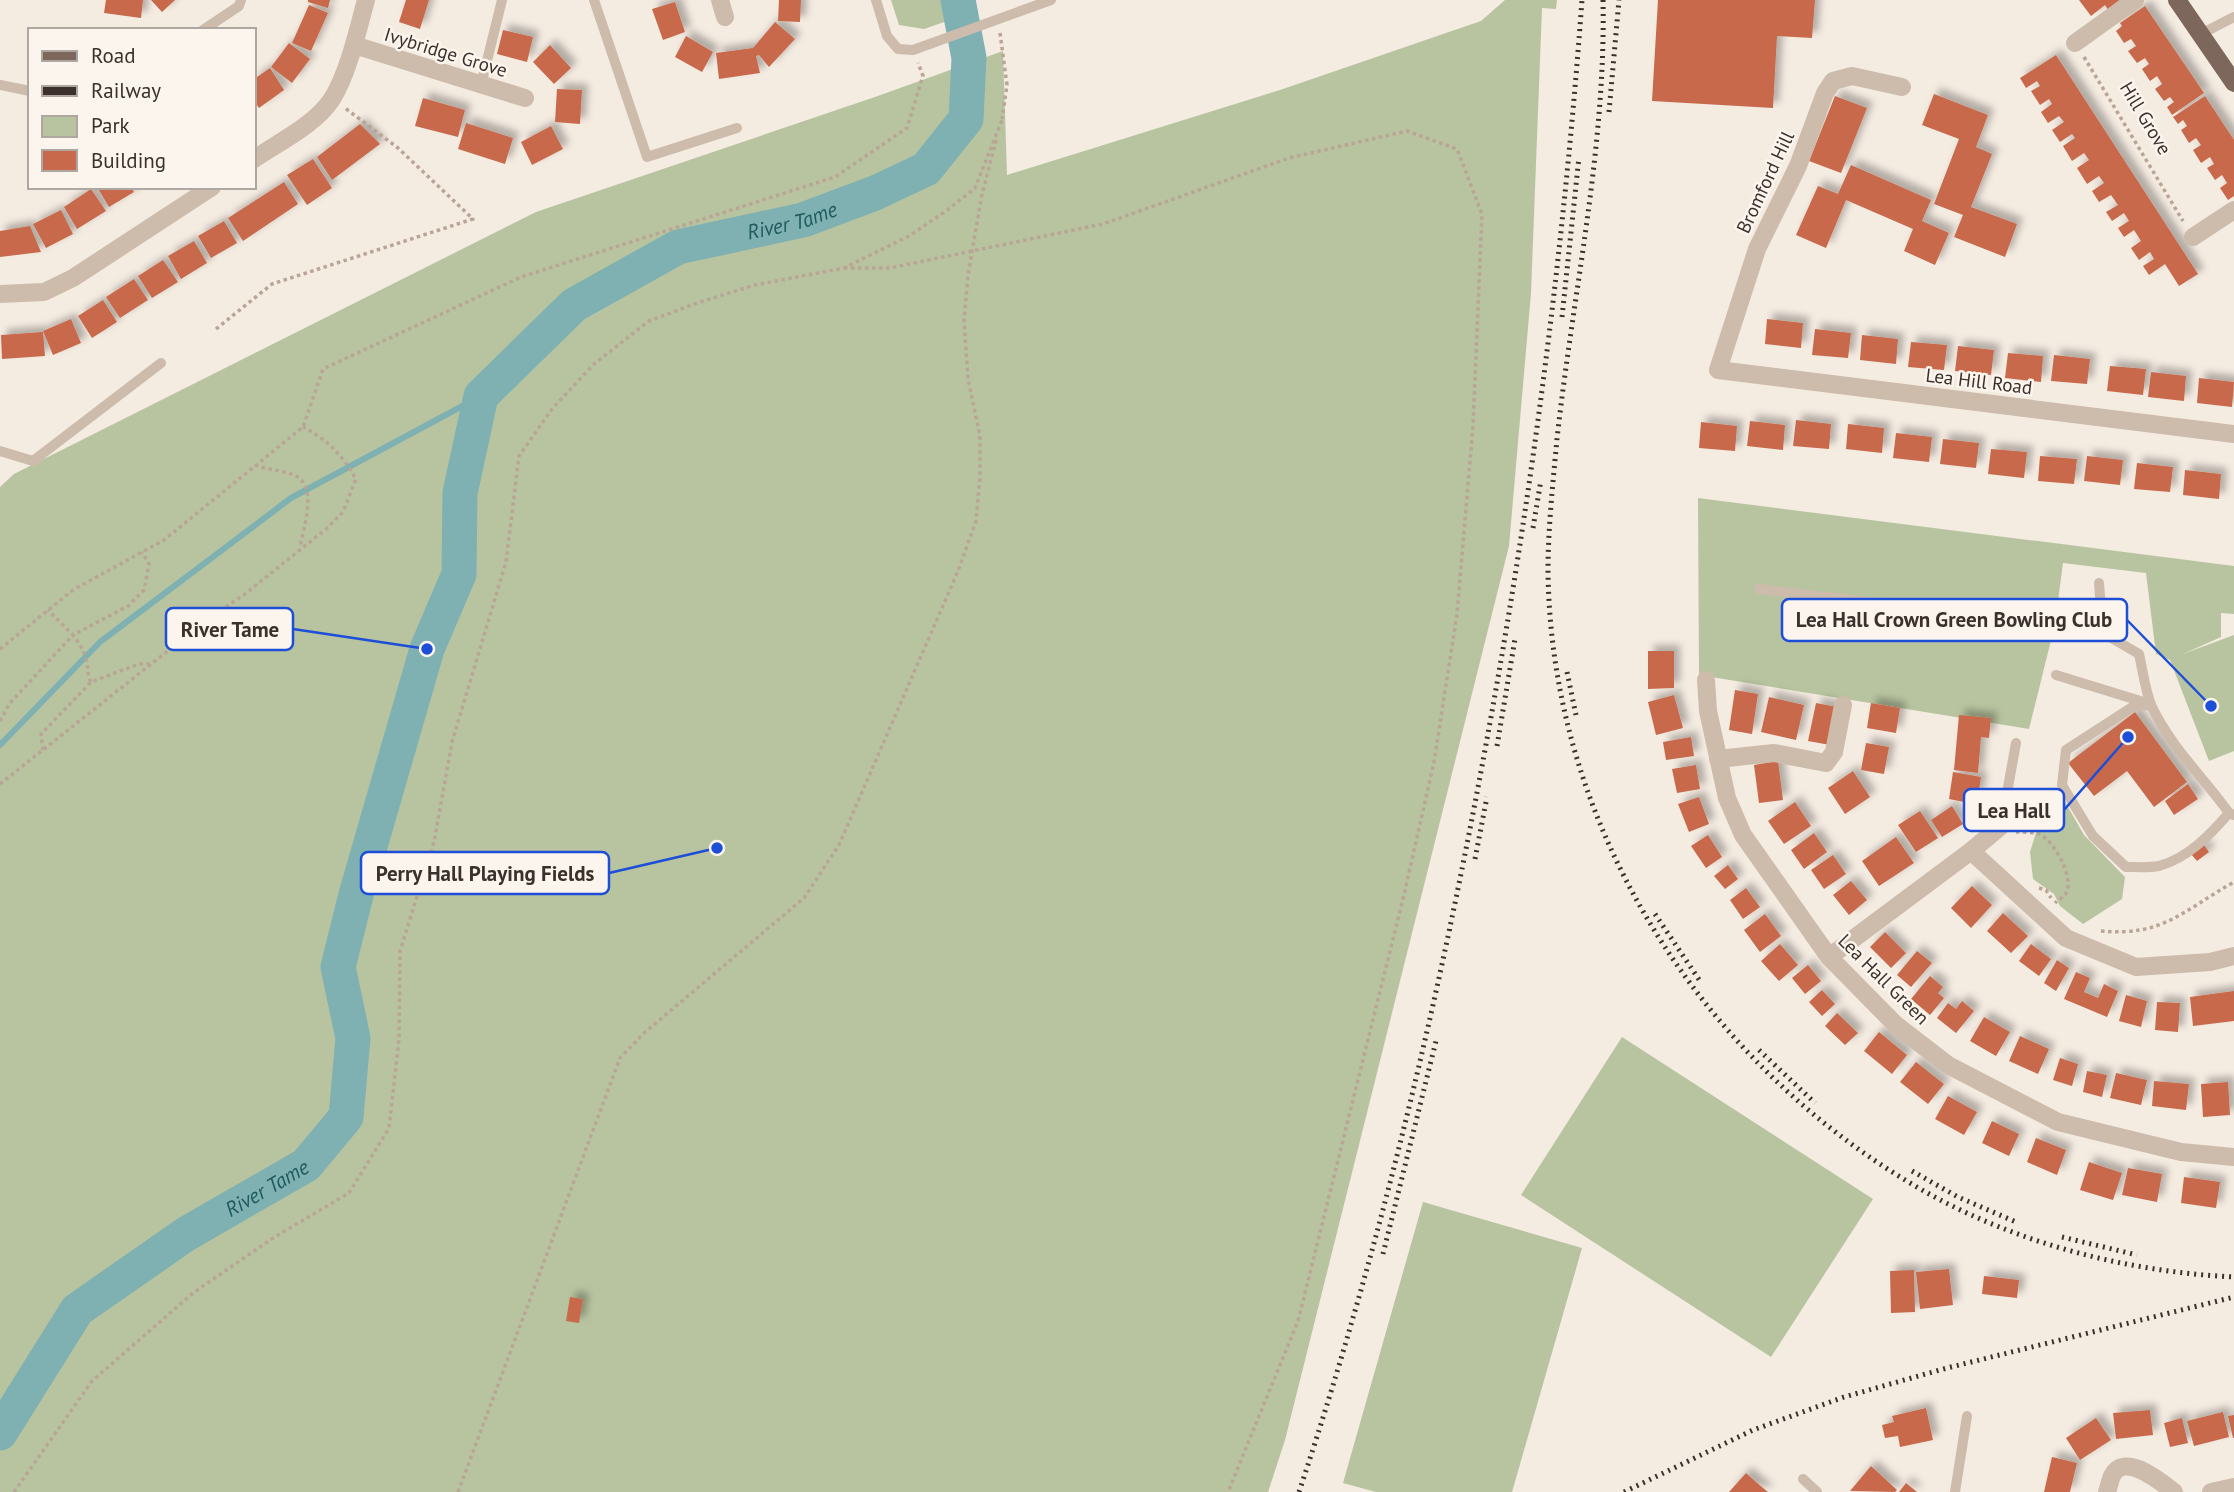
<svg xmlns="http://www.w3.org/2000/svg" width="2234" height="1492" font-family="'PT Sans',sans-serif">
  <defs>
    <filter id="shadow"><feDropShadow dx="6" dy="-6" stdDeviation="3.5" flood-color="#0004"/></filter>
  </defs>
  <rect width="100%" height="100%" fill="#f4ebe1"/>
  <path fill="#b8c4a0" d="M891 0H943L947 21 924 29 899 25Z
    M1505 0H1557L1556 9 1542 8 1531 293 1509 546 1285 1440 1268 1492H0V487L14 474 536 212 875 97 1003 51 1007 175 1280 90 1481 21Z
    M1698 498 2234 566V614L2221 613V637L2183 654 2234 635V751L2209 761 2170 660 2156 654 2146 573 2063 563 2055 624 2029 729 1699 675Z
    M2057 788 2084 835 2125 877 2122 899 2083 924 2060 906 2054 894 2033 879 2030 852 2045 804Z
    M1622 1037 1873 1199 1771 1357 1521 1195Z
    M1423 1202 1582 1248 1512 1492H1376L1343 1483Z"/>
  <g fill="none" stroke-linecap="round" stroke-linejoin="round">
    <path stroke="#7fb0b2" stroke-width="6" d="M0 745 100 642 291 498 481 396"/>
    <path stroke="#7fb0b2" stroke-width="35" id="s1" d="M0 1433 77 1310 186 1234 306 1165 346 1117 353 1038 338 967 357 891 427 649 459 574 460 493 481 396 574 305 678 247 803 220 875 193 926 169 966 119 969 58 958 0"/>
  </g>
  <path fill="#c8694b" filter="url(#shadow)" d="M106 0H143L141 18 104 13Z
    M151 0H175L162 12Z
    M308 0H330L328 8 308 2Z
    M406 0H429L420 29 399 22Z
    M779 0H801L800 22 778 21Z
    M1658 0H1815L1812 38 1777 36 1773 108 1652 101Z
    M2079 0H2120L2108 10 2105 5 2091 16Z
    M675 2 685 32 663 40 652 9Z
    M309 5 328 13 311 51 292 43Z
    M2145 6 2204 93 2172 115 2167 107 2174 102 2170 97 2164 101 2155 89 2162 84 2157 76 2150 81 2142 69 2149 64 2145 58 2137 63 2128 51 2136 46 2131 39 2124 43 2116 31 2122 26 2120 23Z
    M775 22 795 39 769 67 759 55 756 56 760 73 719 79 716 53 753 48Z
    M503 30 533 37 527 62 497 54Z
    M686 36 713 52 702 72 675 57Z
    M289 43 310 59 292 83 271 67Z
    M550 45 571 68 554 84 533 62Z
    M2056 55 2198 274 2179 286 2165 264 2149 275 2143 266 2154 259 2150 252 2139 260 2131 248 2141 241 2134 230 2124 237 2118 228 2129 221 2124 213 2112 221 2106 212 2118 205 2111 195 2099 202 2092 191 2104 183 2099 176 2087 184 2077 168 2089 160 2084 153 2072 161 2063 146 2075 138 2072 134 2060 142 2052 130 2064 122 2059 116 2048 123 2041 112 2052 104 2049 99 2040 105 2031 91 2040 86 2037 81 2026 88 2020 78Z
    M270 68 284 90 259 108 254 101V79Z
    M557 89 582 90 580 124 555 122Z
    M1934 94 1988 115 1976 147 1992 154 1971 207 2017 224 2005 257 1954 237 1963 215 1934 204 1959 139 1922 125Z
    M1835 96 1867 108 1841 173 1809 161Z
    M2205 96 2234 140V196L2228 200 2220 188 2227 183 2222 175 2215 180 2207 168 2214 164 2210 157 2201 163 2193 150 2201 145 2196 138 2189 143 2181 130 2187 126 2183 120 2178 124 2173 117Z
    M423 98 465 110 458 137 415 126Z
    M466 123 513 138 505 164 458 149Z
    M360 124 380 144 332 180 317 157Z
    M551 126 563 149 532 165 521 142Z
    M313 159 332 188 307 205 287 175Z
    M1851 165 1931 200 1922 221 1949 233 1935 265 1904 251 1913 229 1846 200 1826 248 1796 235 1818 186 1838 194Z
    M284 182 298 204 243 241 228 218Z
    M97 187H131L134 192 109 207Z
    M91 189 106 211 77 229 64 207Z
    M61 210 73 234 46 248 33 224Z
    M224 221 237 243 211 258 198 236Z
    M30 226 41 252 0 257V231Z
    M194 241 207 263 181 279 168 256Z
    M163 260 178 282 152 298 138 276Z
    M134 279 148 300 120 318 106 297Z
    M103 300 117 322 92 338 78 316Z
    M71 319 81 343 53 355 43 331Z
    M1767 319 1803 323 1801 348 1765 344Z
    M1815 329 1851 333 1848 358 1812 355Z
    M43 332 45 356 2 359 1 335Z
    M1862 335 1898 339 1896 364 1860 360Z
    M1911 342 1947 345 1944 370 1908 367Z
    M1958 346 1994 350 1991 375 1955 371Z
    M2008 353 2043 356 2041 382 2005 378Z
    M2054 355 2090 359 2087 384 2051 381Z
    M2110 366 2146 369 2143 395 2107 391Z
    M2151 372 2186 376 2184 401 2148 397Z
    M2199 378 2234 382 2232 407 2197 403Z
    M1796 420 1831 424 1829 449 1793 446Z
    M1750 421 1785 425 1783 450 1747 446Z
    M1701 422 1737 426 1735 451 1699 448Z
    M1848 424 1884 428 1882 453 1846 449Z
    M1896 433 1932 437 1929 462 1893 458Z
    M1943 439 1979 443 1976 468 1940 464Z
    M1991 449 2027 452 2024 478 1988 474Z
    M2040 456 2077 459 2074 484 2038 481Z
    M2087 456 2123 460 2120 485 2084 481Z
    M2137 463 2173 467 2170 492 2134 489Z
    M2185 470 2221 474 2219 499 2183 495Z
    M1648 651H1674V688L1648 689Z
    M1735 690 1758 694 1752 734 1729 730Z
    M1674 695 1683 728 1656 735 1648 702Z
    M1769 697 1804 705 1796 740 1761 732Z
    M1816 703 1837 707 1830 745 1808 741Z
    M1871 703 1900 708 1896 733 1867 728Z
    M2135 712 2187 782 2154 807 2127 771 2094 796 2068 763Z
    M1959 715 1991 718 1989 738 1981 737 1978 773 1954 770Z
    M1691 737 1694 756 1666 760 1663 742Z
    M1866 743 1889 747 1884 774 1861 770Z
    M1778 761 1783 800 1759 803 1754 765Z
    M1696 765 1700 789 1677 793 1672 769Z
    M1853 771 1870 797 1845 814 1828 788Z
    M1953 772 1981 777 1978 797 1970 795 1969 803 1949 799Z
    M2188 784 2198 799 2174 815 2165 801Z
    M1699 797 1709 824 1689 832 1678 804Z
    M1795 802 1811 826 1784 844 1768 821Z
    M1952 806 1963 824 1942 837 1931 820Z
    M1920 811 1938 838 1916 852 1898 825Z
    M1814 833 1827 852 1804 869 1791 850Z
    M1708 835 1722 857 1706 868 1691 846Z
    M1896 837 1914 863 1879 886 1862 861Z
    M2204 845 2209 852 2197 861 2191 854Z
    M1833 855 1846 874 1824 889 1811 870Z
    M1728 865 1738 879 1725 889 1714 876Z
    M1851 881 1867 900 1849 915 1833 895Z
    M1972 886 1992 905 1971 928 1951 908Z
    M1746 888 1760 907 1743 919 1730 900Z
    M2003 913 2028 936 2011 953 1987 931Z
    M1765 914 1781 936 1760 952 1744 930Z
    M1885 932 1906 953 1891 968 1870 947Z
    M1780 944 1798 965 1779 981 1761 961Z
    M2031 944 2051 959 2039 976 2019 961Z
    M1917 951 1932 963 1911 987 1897 975Z
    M2057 960 2069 968 2056 991 2044 983Z
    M1808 965 1821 981 1805 994 1792 978Z
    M2076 972 2090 978 2084 992 2098 998 2104 984 2118 991 2107 1017 2064 999Z
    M1930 976 1943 987 1938 993 1944 998 1930 1015 1911 999Z
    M1822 990 1835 1004 1822 1016 1809 1002Z
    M2234 991V1021L2193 1026 2190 997Z
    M2126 995 2147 1001 2141 1027 2119 1021Z
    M1962 1001 1974 1011 1956 1033 1937 1018 1948 1003 1956 1009Z
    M2157 1002 2180 1003 2178 1032 2155 1030Z
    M1837 1013 1858 1033 1845 1045 1825 1026Z
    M1984 1017 2010 1032 1996 1056 1970 1041Z
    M1879 1032 1907 1055 1892 1074 1864 1051Z
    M2020 1036 2049 1049 2038 1074 2009 1061Z
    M2060 1058 2078 1064 2072 1086 2053 1080Z
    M1916 1062 1944 1084 1928 1104 1900 1082Z
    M2087 1071 2107 1075 2102 1097 2083 1092Z
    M2116 1073 2147 1080 2141 1105 2110 1098Z
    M2154 1081 2189 1084 2186 1110 2152 1106Z
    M2228 1082 2230 1115 2203 1117 2201 1084Z
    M1948 1096 1977 1112 1964 1135 1935 1119Z
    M1992 1121 2019 1134 2009 1156 1982 1143Z
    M2036 1138 2066 1150 2057 1175 2027 1162Z
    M2089 1162 2122 1173 2113 1200 2080 1190Z
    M2128 1168 2162 1174 2157 1202 2122 1195Z
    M2184 1177 2220 1182 2216 1208 2181 1203Z
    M1949 1269 1953 1305 1920 1309 1916 1272Z
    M1914 1270 1915 1312 1891 1313 1890 1271Z
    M1984 1276 2019 1280 2017 1298 1982 1294Z
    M570 1297 583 1299 579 1323 566 1321Z
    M1926 1408 1933 1440 1900 1447 1898 1436 1885 1438 1882 1425 1894 1422 1892 1416Z
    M2150 1410 2153 1435 2116 1439 2113 1413Z
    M2223 1412 2229 1437 2194 1446 2187 1421Z
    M2234 1415V1438H2233L2228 1416Z
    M2096 1418 2111 1440 2080 1460 2066 1438Z
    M2182 1418 2188 1443 2170 1447 2164 1423Z
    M2052 1457 2077 1463 2070 1492H2044Z
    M1871 1466 1897 1490 1895 1492 1850 1491Z
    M1746 1473 1756 1482 1768 1492H1729Z
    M1906 1483 1917 1492H1899Z"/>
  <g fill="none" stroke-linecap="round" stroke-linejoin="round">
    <path stroke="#b9a596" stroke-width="3.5" stroke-dasharray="3.5 3.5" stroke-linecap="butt" d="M1000 33 1007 85 1002 119
      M2084 57 2183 221
      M844 268H890L1103 224 1289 158 1407 131 1457 149 1482 214 1473 426 1457 614 1434 762 1404 895 1298 1321 1228 1492
      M216 329 272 284 473 219 398 148 345 108
      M255 465C267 470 282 470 294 475 319 486 303 528 300 548
      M0 649 73 590 164 540 303 427 323 369 521 277 835 177 907 128 923 76 918 63
      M91 682C87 674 88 667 86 658 83 649 78 642 73 635L128 606 144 590 149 564 142 552
      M0 721 10 703 73 635 48 610
      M43 750 41 734 91 682 139 664H150
      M0 784 208 619 245 594 326 529 343 512 356 479C342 455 328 440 303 427
      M2016 832C2023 832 2032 832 2039 834 2053 840 2070 871 2068 886 2068 895 2061 898 2055 903
      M2039 888 2046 890 2051 898
      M2101 931C2163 937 2184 910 2234 882
      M14 1492 92 1381 193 1293 273 1238 349 1193 389 1128 399 1039 400 951 434 842 452 742 506 562 519 456 552 409 594 364 649 321 697 303 755 285 844 268 909 236 946 211 975 188 1002 120
      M458 1492 620 1058 643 1034 804 898 839 845 958 571 976 521 980 477V436L968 379 964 321 968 275 982 194 997 137"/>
    <path stroke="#cdbbac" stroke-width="10" d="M594 0 647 157 737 128
      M876 0 887 36 898 49 913 50 1051 0
      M203 30 239 6 241 0
      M2201 34 2234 17
      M0 85 30 91
      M481 85 502 0
      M0 451 33 461 161 363
      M2099 583 2103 633
      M1759 589 2055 624 2103 633 2139 654C2143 671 2145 691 2152 707 2171 747 2204 778 2229 813L2234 815
      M2056 675 2147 703
      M2151 705 2134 706 2066 750 2062 785 2093 836 2126 867C2136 867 2149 868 2159 866 2188 858 2210 835 2229 813
      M2001 826 2016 743
      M1803 1479 1817 1492
      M1955 1492 1967 1416"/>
    <path stroke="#cdbbac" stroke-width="18" d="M720 0 725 17
      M2075 43 2135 0
      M354 45 525 98
      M1902 87 1852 76 1833 81 1825 93 1798 166 1757 249 1718 370 2234 434
      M254 159C279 142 315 125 332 99 348 74 358 29 366 0
      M2193 237 2234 210
      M0 294 44 292 73 278 212 187
      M1706 680 1708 711 1727 798 1743 835 1829 957 1896 1025 1948 1065 2058 1122 2181 1152 2234 1157
      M1718 759 1774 753 1826 763 1834 752 1843 705
      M1971 851 2066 938 2136 967 2210 962 2234 956
      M1829 957 1971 851 2001 826
      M2107 1492C2109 1487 2110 1480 2112 1476 2124 1451 2161 1482 2174 1492
      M2211 1492 2234 1487"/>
    <path stroke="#7d675c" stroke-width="18" d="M2177 0 2234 83"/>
    <path stroke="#3b302b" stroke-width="5" stroke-dasharray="2 5" stroke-linecap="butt" d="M1603 0C1606 147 1573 293 1557 439 1553 483 1548 527 1548 571 1551 831 1707 1071 1931 1195 2023 1245 2130 1272 2234 1277
      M1609 112 1619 0
      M1562 317 1579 157
      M1533 528 1541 480
      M1567 672 1577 720
      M1497 746 1515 639
      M1475 859 1487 797
      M1655 914 1700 981
      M1759 1050 1815 1103
      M1912 1171 1958 1197 2016 1222
      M2062 1237 2137 1255
      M1383 1254 1437 1037
      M1299 1492C1382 1242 1442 987 1489 728 1533 487 1564 244 1582 0
      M1624 1492 1753 1430 1844 1397 1947 1368 2234 1297"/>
  </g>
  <g text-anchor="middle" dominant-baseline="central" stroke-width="5" stroke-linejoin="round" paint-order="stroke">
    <g font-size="19" fill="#3b302b" stroke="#fbf5ee">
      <text transform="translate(446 52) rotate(17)">Ivybridge Grove</text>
      <text transform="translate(2146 118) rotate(59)">Hill Grove</text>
      <text transform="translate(1765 182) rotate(-65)">Bromford Hill</text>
      <text transform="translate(1979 381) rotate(7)">Lea Hill Road</text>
      <text transform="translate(1884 979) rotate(45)">Lea Hall Green</text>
    </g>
    <g font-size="21" font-style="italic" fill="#1f5a5e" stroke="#fbf5ee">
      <text stroke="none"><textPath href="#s1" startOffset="1589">River Tame</textPath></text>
      <text stroke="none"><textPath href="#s1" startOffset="371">River Tame</textPath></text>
    </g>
  </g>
  <path fill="none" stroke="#1d4ed8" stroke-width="2.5" d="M2211 706L2127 620M427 649L293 629M2128 737L2064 810M717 848L609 873"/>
  <g fill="#1d4ed8" stroke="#fbf5ee" stroke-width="2.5">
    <circle cx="2211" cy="706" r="7"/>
    <circle cx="427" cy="649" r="7"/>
    <circle cx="2128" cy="737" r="7"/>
    <circle cx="717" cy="848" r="7"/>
  </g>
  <g fill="#fbf5ee" stroke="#1d4ed8" stroke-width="2.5">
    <rect x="1782" y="599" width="345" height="42" rx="7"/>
    <rect x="166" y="608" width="127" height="42" rx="7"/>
    <rect x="1964" y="789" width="100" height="42" rx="7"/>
    <rect x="361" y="852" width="248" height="42" rx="7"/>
  </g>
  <g font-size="21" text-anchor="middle" font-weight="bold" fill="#3b302b">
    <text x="1954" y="627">Lea Hall Crown Green Bowling Club</text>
    <text x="230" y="637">River Tame</text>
    <text x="2014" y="818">Lea Hall</text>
    <text x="485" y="881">Perry Hall Playing Fields</text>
  </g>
  <rect x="28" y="28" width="228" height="161" fill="#fbf5ee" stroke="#aea6a0" stroke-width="2"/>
  <rect x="42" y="51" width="35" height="10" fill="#7d675c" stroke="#aea6a0" stroke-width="2"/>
  <text x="91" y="63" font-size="21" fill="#3b302b">Road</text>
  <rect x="42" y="86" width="35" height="10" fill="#3b302b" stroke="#aea6a0" stroke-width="2"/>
  <text x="91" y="98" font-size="21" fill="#3b302b">Railway</text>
  <rect x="42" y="116" width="35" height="21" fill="#b8c4a0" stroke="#aea6a0" stroke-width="2"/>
  <text x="91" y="133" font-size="21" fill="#3b302b">Park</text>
  <rect x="42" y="150" width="35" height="21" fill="#c8694b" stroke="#aea6a0" stroke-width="2"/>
  <text x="91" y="168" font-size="21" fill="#3b302b">Building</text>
</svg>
